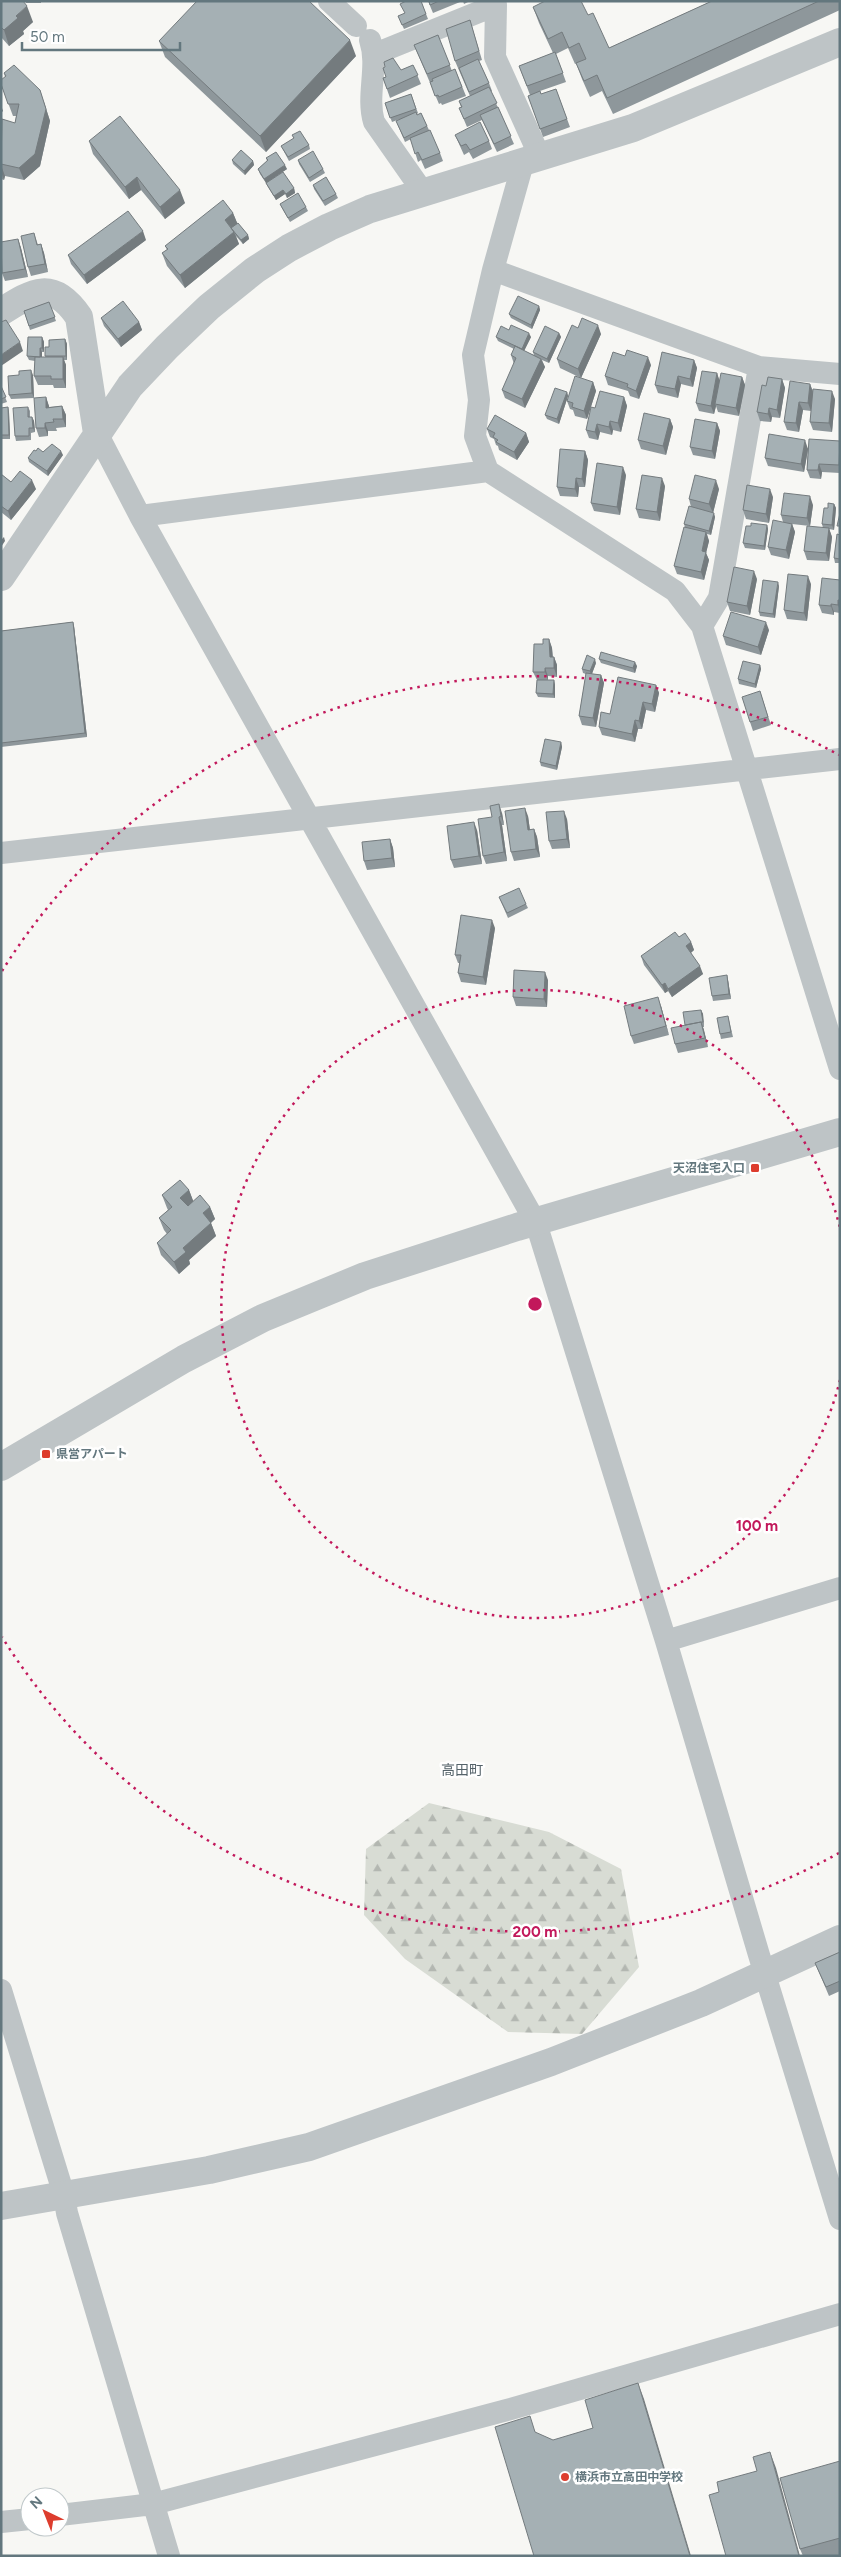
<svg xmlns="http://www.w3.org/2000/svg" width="841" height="2557" font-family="Figtree,'Noto Sans JP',sans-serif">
  <defs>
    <pattern id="forest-firs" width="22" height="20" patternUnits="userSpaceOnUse" patternTransform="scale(1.25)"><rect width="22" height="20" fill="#d8dcd4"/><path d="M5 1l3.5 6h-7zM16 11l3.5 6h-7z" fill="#b3b7b1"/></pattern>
  </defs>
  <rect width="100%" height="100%" fill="#f7f7f4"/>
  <path fill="url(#forest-firs)" d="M429 1803 549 1832 621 1869 639 1967 582 2034 508 2032 405 1959 364 1915 366 1849Z"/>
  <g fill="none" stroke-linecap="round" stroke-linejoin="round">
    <path stroke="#bec4c6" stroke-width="22" d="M329 1 356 26
      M370 40C379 67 366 95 374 122L423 192
      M375 54 496 5 495 57 540 157
      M523 163 493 270 473 355 479 400 475 436 488 471 675 591 702 626 840 1069
      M493 270 759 367 840 374
      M97 433 140 516 536 1223 666 1641 759 1955 840 2219
      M140 516 488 471
      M702 626 719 598 759 367
      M1 853 840 759
      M666 1641 840 1588
      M1 1990 64 2195 67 2213 169 2556
      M60 2515 153 2504 507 2410 840 2314
      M1 2522 30 2519"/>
    <path stroke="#bec4c6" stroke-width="28" d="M1 312C34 291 53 279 79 317L97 433
      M1 577 130 386 167 347 209 307 255 270 289 248 329 227 370 209 633 128 840 42
      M1 1467 184 1359 263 1318 365 1276 517 1227 840 1132
      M1 2206 209 2170 309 2147 551 2062 701 2003 840 1939"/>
  </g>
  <path fill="#8e979b" d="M1 1 33 22 23 31 24 34 9 46 1 37Z
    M25 1H41V3H26Z
    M421 1 428 19 404 29 398 16 404 14Z
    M428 1H460V2L433 13Z
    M463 1H470L464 4Z
    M712 1H840V10L613 114 602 91 590 97 582 79 576 63 584 59 575 64 568 48 556 54 566 82 540 91 541 94 556 89 570 127 543 137 528 96 530 95 519 66 553 53 539 23 533 7 588 15 609 48Z
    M470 20 482 60 479 61 489 83 492 91 491 92 514 144 497 152 482 120 467 127 459 108 461 107 459 101 470 96 455 61Z
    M438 35 452 71 455 69 466 96 442 105 441 103 439 104 414 45Z
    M159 41 356 56 266 152 165 57Z
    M413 65 421 84 390 98 383 78Z
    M4 73 44 102 50 121 40 166 24 180 5 176 4 180 1 179V122L15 123 16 116H13L1 84 5 77Z
    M411 94 418 113 417 114V115L421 113 429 130 440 153 443 161 425 169 421 160 418 162 411 139 405 142 396 121 400 119 392 122 385 103Z
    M292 135 309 145 310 149 289 161 281 146 294 139Z
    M455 135 489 141 492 149 473 159 469 152 464 155Z
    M89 141 185 203 165 219 141 190 129 199 93 154Z
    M266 158 287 169 275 177 294 188 295 193 287 198 285 194 276 200 268 187 266 183 260 174 258 169 267 161Z
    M232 160 253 161 254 165 245 175 233 164Z
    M298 160 323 169 325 173 310 182 299 164Z
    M313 185 336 194 338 198 325 206 314 189Z
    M280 204 306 207 308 211 290 222 282 208Z
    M233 213 237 223 248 235 249 239 243 244 236 236 239 244 185 288 167 266 162 253 167 250 165 246Z
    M34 233 38 245 41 244 44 253 48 272 31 276 28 267Z
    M18 239 21 248 28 277 5 281 2 273Z
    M146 240 87 284 71 264 68 255Z
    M49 302 56 321 30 330 24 311Z
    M539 306 540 310 532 329 511 318 509 314Z
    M101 318 139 322 142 330 121 347 104 326Z
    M578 328 601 334 581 378 560 368 557 359Z
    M509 330 531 337 524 351 534 355 533 352 559 333 561 337 549 363 542 360 545 367 525 408 505 398 502 390 514 364 511 355 514 349 498 341 496 337Z
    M42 337 44 342V352H42V357H45L49 347 65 339 67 344V360H64L66 365V388H54L53 385H38L34 376 35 361 29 360 27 356Z
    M694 360 697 368 693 387 681 384 678 398 658 393 655 385Z
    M651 365 639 399 630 396 628 391 608 385 605 376Z
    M717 373 719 380 742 377 745 385 739 416 718 412 716 406 714 414 699 411 696 403Z
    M33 375 34 398 11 399 9 395Z
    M782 379 785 388 780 418 772 417 771 422 760 421 757 412 766 386Z
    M593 382 596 391 587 419 575 416 573 410 570 409 567 401Z
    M810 384 813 391 835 399 832 432 813 430 810 422 812 404 811 411 803 410 799 432 787 430 784 422Z
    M1 386 7 402 1 404Z
    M567 392 568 396 559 424 547 419 545 415Z
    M46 397 49 407 62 406 66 415V427L56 428 57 431H48V436L39 437 36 428Z
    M624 397 627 406 621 432 613 430 612 435 600 432 598 440 589 438 586 430 595 408Z
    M8 407 9 412 10 439H1V408Z
    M28 407 30 411V417H32L34 421 35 432 31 433V440L16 441 15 436Z
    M670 419 673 427 666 455 641 449 638 440Z
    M717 423 720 431 715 459 693 455 690 447Z
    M487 429 526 433 529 442 517 460 499 450 498 446 496 445 494 439 490 437Z
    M840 441V473L822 472 821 479 810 478 807 470 808 450 804 472 768 466 765 458Z
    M36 451 63 455 48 476 29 462 28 458Z
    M585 451 588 460 585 487H579L578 497 560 496 557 487Z
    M1 474 11 482 36 489 11 520 1 512Z
    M626 475 620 515 594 511 591 503Z
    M665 486 660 521 639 518 636 509Z
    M719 489 713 513 715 517 711 535 707 534 709 541 706 553 709 560 704 580 677 574 674 566 685 527 684 524 691 507 689 499Z
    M773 497 769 523 746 519 743 510Z
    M834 504 836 508 834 530 829 529 832 537 829 561 807 560 804 551 823 528 822 524 828 508Z
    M813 505 810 526 792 524 795 532 789 559 771 555 768 547 783 522 781 515Z
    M767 525 768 529 765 550 745 548 743 543 751 526Z
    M840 535V563H835L834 558Z
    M757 579 750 615 730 611 727 602Z
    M840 580V613L834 612V615L822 613 819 605Z
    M811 584 807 621 787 619 784 610Z
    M779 586 775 618 760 616 759 612Z
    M73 622 74 626 87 737 1 747V631Z
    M769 630 761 655 726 645 723 636Z
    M549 639 552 648 553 657H554L557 665V677L548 676V680H554L555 685V698L538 697 536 693 537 680 533 672 543 644Z
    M599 659 637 666 635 673 601 663Z
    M596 663 592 674 601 675 604 683 596 727 582 725 579 716 586 674 583 673 582 669Z
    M760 665 761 669 756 688 739 684 738 679Z
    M656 685 659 693 655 712 646 710 642 729H638L635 742 602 735 599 727 610 714Z
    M760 691 771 725 753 731 750 722Z
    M561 742 562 747 557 770 541 766 540 762Z
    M502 813 504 825H502L507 861 486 864 483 856 492 817Z
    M528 816 530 830 534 829 537 837 540 857 514 861 511 852Z
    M567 819 570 848 552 849 549 841Z
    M477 830 482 864 454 868 451 860Z
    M390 839 393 848 395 867 367 870 364 861Z
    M499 897 526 904 528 908 508 918Z
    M495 928 486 985 461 982 458 973 460 963H458L455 955Z
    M679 937 691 942 694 950 691 953 703 974 672 997 668 991 665 993 644 965 641 956Z
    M727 975 728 980 731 999 713 1001 712 996Z
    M548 980 547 1007 516 1006 513 997Z
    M661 1006 669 1035 634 1044 631 1036Z
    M701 1010 703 1014 704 1027H703L708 1047 678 1053 675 1044 685 1025Z
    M728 1016 733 1037 721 1039 720 1034Z
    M189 1190 193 1201 210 1207 215 1219 211 1223 216 1236 189 1260 190 1264 179 1274 161 1255 157 1243 167 1234 164 1230 159 1218 168 1210 167 1208 162 1195Z
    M840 1952V1991L829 1996 815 1963Z
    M840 2461V2555L803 2556 800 2549Z"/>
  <path fill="#747b7e" d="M27 6 33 22 23 31 24 34 9 46 4 30 16 16Z
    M350 40 356 56 266 152 260 136Z
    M40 90 50 121 40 166 24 180 19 168Z
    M1 105 3 111 1 113Z
    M253 161 254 165 245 175 244 171Z
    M1 165 5 176 4 180 1 172Z
    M285 165 287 169 266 183 264 179Z
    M137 177 141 190 129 199 125 187Z
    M294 188 295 193 287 198 286 194Z
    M180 190 185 203 165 219 160 207Z
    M283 190 285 194 276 200 274 196Z
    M233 213 238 225 233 230 225 220Z
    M143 231 146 240 87 284 84 275Z
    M234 232 239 244 185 288 180 275Z
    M248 235 249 239 243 244 241 240Z
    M18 239 21 248 28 277 25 269Z
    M41 244 44 253 48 272 45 264Z
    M539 306 540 310 532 329 531 325Z
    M139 322 142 330 121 347 118 339Z
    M598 325 601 334 581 378 578 369Z
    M529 333 531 337 523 353 522 349Z
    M559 333 561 337 549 363 547 359Z
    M42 337 44 342V352L42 348Z
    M65 339 67 344V360L66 356Z
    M20 342 23 351 1 366V355Z
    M40 348 42 352V361L40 357Z
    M63 357 66 365V388L63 379Z
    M648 357 651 365 639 399 636 391Z
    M541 359 545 367 525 408 522 399Z
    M694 360 697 368 693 387 690 379Z
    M31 370 33 375 34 398 32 393Z
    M717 373 720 382 715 404 716 406 714 414 711 406Z
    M678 376 681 384 678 398 675 389Z
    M742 377 745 385 739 416 736 408Z
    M782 379 785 388 780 418 777 410Z
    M593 382 596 391 587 419 584 411Z
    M810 384 813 393 811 411 808 403Z
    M832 391 835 399 832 432 829 423Z
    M567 392 568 396 559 424 557 419Z
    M46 397 49 406 50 416 46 408Z
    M624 397 627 406 621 432 618 423Z
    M799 402 803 410 799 432 796 423Z
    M62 406 66 415V427L63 419Z
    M8 407 9 412 10 439 9 435Z
    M769 408 772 417 771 422 768 414Z
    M32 417 34 421 35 432 33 428Z
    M670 419 673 427 666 455 663 446Z
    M610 421 613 430 612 435 609 427Z
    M45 423 48 431V436L45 428Z
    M717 423 720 431 715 459 712 451Z
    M597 424 600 432 598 440 595 432Z
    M526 433 529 442 517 460 514 452Z
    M805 440 808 449 804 472 801 464Z
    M61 451 63 455 48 476 47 471Z
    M585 451 588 460 585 487 582 479Z
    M819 464 822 472 821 479 818 470Z
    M623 467 626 475 620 515 617 507Z
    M576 478 579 487 578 497 575 489Z
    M662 478 665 486 660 521 657 512Z
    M32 480 36 489 11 520 8 511Z
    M716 480 719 489 713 513 709 504Z
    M770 489 773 497 769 523 766 514Z
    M810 496 813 505 810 526 807 518Z
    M834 504 836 508 834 530 832 525Z
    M714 513 715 517 711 535 709 531Z
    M792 524 795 532 789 559 786 550Z
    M767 525 768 529 765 550 764 546Z
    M829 528 832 537 829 561 826 553Z
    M706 532 709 541 706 553 709 560 704 580 701 572 702 551Z
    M4 537 5 541 1 547V540Z
    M754 571 757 579 750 615 747 606Z
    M808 576 811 584 807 621 804 613Z
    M778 582 779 586 775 618 773 614Z
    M838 600 840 605V611L838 605Z
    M831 604 834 612V615L831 606Z
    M73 622 74 626 87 737 85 733Z
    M766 622 769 630 761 655 758 647Z
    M549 639 552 648 553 665 550 657Z
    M554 657 557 665V677L554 668Z
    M595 659 596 663 591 676 590 671Z
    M635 662 637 666 635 673 633 668Z
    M760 665 761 669 756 688 755 684Z
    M545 668 548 676V680L545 672Z
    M601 675 604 683 596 727 593 718Z
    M554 680 555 685V698L553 694Z
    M656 685 659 693 655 712 652 704Z
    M643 702 646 710 642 729 639 721Z
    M635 720 638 729 635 742 632 734Z
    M561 742 562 747 557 770 556 766Z
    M499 804 502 813 504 825 501 816Z
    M525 808 528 816 531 838 528 830Z
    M564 811 567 819 570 848 567 839Z
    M499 817 502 825 507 861 504 852Z
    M474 822 477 830 482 864 479 856Z
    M534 829 537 837 540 857 536 849Z
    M390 839 393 848 395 867 392 858Z
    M492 920 495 928 486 985 483 977Z
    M691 942 694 950 689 954 686 946Z
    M700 966 703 974 672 997 668 989Z
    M545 972 548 980 547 1007 544 999Z
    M727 975 728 980 731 999 729 994Z
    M665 983 668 991 665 993 662 985Z
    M658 997 661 1006 669 1035 666 1026Z
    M701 1010 703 1014 704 1027 703 1022Z
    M701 1022 704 1030 708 1047 705 1038Z
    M189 1190 194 1203 185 1210 180 1198Z
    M210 1207 215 1219 207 1226 203 1213Z
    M211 1223 216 1236 189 1260 190 1264 179 1274 174 1262 183 1248Z
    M638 2383 644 2399 691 2556H690Z
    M770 2452 776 2468 800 2556H799Z"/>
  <path fill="#a5b0b4" stroke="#747b7e" d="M1 1H23L27 6 16 16 18 18 4 30 1 27Z
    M197 1H309L350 40 260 136 159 41Z
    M406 1H421L426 14 402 25 398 16 405 13 400 4Z
    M429 1H439L430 5Z
    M545 1H581L588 15 593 13 609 48 712 1H819L607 98 597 75 584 81 576 63 586 59 579 43 569 48 562 32 548 39 533 7Z
    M470 20 479 51 455 61 446 29Z
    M438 35 450 65 427 74 414 45Z
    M555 52 563 73 527 86 519 66Z
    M393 58 401 70 413 65 418 75 387 89 383 78 386 77 383 68 385 67 384 62Z
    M478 59 489 83 469 92 459 68Z
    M14 65 40 90 46 109 35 154 19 168 1 164 2 119 15 123 19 104H8L1 84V80L6 76 4 73Z
    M455 69 462 87 439 97 438 95 435 96 430 82 433 81 432 79Z
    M489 87 497 103 464 119 459 108 462 107 459 101Z
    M556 89 567 119 540 129 528 96 540 91 541 94Z
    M411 94 416 109 390 118 385 103Z
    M498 107 511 136 494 144 480 115Z
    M416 112 417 115 421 113 427 126 404 138 396 121Z
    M120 116 180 190 160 207 137 177 125 187 89 141Z
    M480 122 489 141 470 150 466 144 461 146 455 135Z
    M430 130 440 153 422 160 418 152 415 154 410 138Z
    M300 131 309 145 288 157 281 146 294 138 292 135Z
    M241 150 253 161 244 171 232 160Z
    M313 151 323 169 309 178 298 160Z
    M276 152 285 165 264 179 258 169 268 160 266 158Z
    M283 172 294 188 286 194 283 190 274 196 266 183Z
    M326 177 336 194 323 201 313 185Z
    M298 193 306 207 288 218 280 204Z
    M223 200 233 213 225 220 234 232 180 275 162 253 168 249 165 246Z
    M128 211 143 231 84 275 68 255Z
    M238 223 248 235 241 240 231 228Z
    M34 233 37 245 41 244 45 264 28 267 21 236Z
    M18 239 25 269 2 273 1 242Z
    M518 296 539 306 531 325 509 314Z
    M123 301 139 322 118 339 101 318Z
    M49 302 55 317 29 326 24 311Z
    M582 318 598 325 578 369 557 359 572 325 578 328Z
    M6 320 20 342 1 355V322Z
    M511 325 529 333 522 349 496 337 501 326 509 330Z
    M545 326 559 333 547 359 533 352Z
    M28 337H42V348H40V357L27 356Z
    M65 339 66 356H45V347H49V340Z
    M515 346 541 359 522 399 502 390 516 358 511 355Z
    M627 350 648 357 636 391 627 387 628 384 605 376 613 352 625 356Z
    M662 352 694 360 690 379 678 376 675 389 655 385Z
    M35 357H63V379H51V376H34Z
    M31 370 32 393 9 395 8 376 19 375V371Z
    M702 371 717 373 711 406 696 403Z
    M721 373 742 377 736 408 715 404Z
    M575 376 593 382 584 411 572 407 573 403 567 401Z
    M768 377 782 379 777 410 769 408 768 414 757 412 762 385 766 386Z
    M790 381 810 384 808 403 799 402 796 423 784 422Z
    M1 386 6 397 1 399Z
    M555 388 567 392 557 419 545 415Z
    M813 389 832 391 829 423 810 422Z
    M600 391 624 397 618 423 610 421 609 427 597 424 595 432 586 430 591 407 595 408Z
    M46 397V408L62 406 63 419H53L54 422 45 423V428H36L34 398Z
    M8 407 9 435H1V408Z
    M28 407V417H32L33 428H29V436H15L13 408Z
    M644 413 670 419 663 446 638 440Z
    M495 415 526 433 514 452 496 442 498 440 493 437 495 433 487 429Z
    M695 419 717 423 712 451 690 447Z
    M769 434 805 440 801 464 765 458Z
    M809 439 840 441 839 465 819 464 818 470H807Z
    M52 444 61 451 47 471 28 458 34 450 36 451 38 448 43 452Z
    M560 449 585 451 582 479 576 478 575 489 557 487Z
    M597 463 623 467 617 507 591 503Z
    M20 471 32 480 8 511 1 506V474L11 482Z
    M642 475 662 478 657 512 636 509Z
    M695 475 716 480 709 504 689 499Z
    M747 485 770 489 766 514 743 510Z
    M784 493 810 496 807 518 781 515Z
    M828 503 834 504 832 525 822 524 824 508H828Z
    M689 506 714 513 709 531 684 524Z
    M840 513V526H837Z
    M773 520 792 524 786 550 768 547Z
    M751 523 767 525 764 546 743 543 746 526H751Z
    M807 526 829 528 826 553 804 551Z
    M684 527 706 532 702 551 706 552 701 572 674 566Z
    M837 534 840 535V559L834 558Z
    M734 567 754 571 747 606 727 602Z
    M788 574 808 576 804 613 784 610Z
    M822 578 840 580V600H838V605L831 604V606L819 605Z
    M763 580 778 582 773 614 759 612Z
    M731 612 766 622 758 647 723 636Z
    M73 622 85 733 1 743V631Z
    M543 639H549L550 657H554V668H545V672H533L534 644H543Z
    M601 652 635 662 633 668 599 659Z
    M587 655 595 659 590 671 582 669Z
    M743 661 760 665 755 684 738 679Z
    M586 673 601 675 593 718 579 716Z
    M618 677 656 685 652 704 643 702 639 721 635 720 632 734 599 727 601 712 610 714Z
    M537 680H554L553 694 536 693Z
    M760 691 768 717 750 722 742 697Z
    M545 739 561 742 556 766 540 762Z
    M499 804 501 816 499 817 504 852 483 856 478 819 492 817 490 806Z
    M525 808 528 830 534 829 536 849 511 852 505 811Z
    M564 811 567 839 549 841 546 812Z
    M474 822 479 856 451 860 447 826Z
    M390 839 392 858 364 861 362 842Z
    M519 888 526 904 507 913 499 897Z
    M461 915 492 920 483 977 458 973 461 955H455Z
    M675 932 679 937 685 933 691 942 686 946 700 966 668 989 665 983 662 985 641 956Z
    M514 970 545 972 544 999 513 997Z
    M727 975 729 994 712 996 709 978Z
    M658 997 666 1026 631 1036 624 1006Z
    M701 1010 703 1022H701L685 1025 683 1012Z
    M728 1016 731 1032 720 1034 717 1018Z
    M701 1022 705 1038 675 1044 671 1028Z
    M180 1180 189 1190 180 1198 188 1206 200 1195 210 1207 203 1213 211 1223 183 1248 186 1252 174 1262 157 1243 171 1230 159 1218 172 1207 162 1195Z
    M840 1952V1981L826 1987 815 1963Z
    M638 2383 690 2556H534L495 2427 530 2416 535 2432 553 2440 593 2428 585 2400Z
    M770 2452 799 2556H726L709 2495 719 2492 717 2482 757 2471 753 2457Z
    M840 2461V2538L800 2549 780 2478Z"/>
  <g fill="none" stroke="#c2185b" stroke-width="2.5" stroke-dasharray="2.5 5">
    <path d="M840 1380A314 314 0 1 1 840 1228"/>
    <path d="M839 1853A628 628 0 0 1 2 1637M2 971A628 628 0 0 1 839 755"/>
  </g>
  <g fill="#dd3d2e" stroke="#fff" stroke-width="2">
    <rect x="750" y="1163" width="10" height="10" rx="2.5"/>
    <rect x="41" y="1449" width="10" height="10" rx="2.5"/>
    <circle cx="565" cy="2477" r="5"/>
  </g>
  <g text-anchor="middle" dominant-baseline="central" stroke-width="5" stroke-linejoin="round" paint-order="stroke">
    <g font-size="12" font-weight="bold" fill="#63777e" stroke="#fff" text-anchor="start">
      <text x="745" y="1168" text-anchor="end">天沼住宅入口</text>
      <text x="56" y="1454">県営アパート</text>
      <text x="575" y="2477">横浜市立高田中学校</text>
    </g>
    <g font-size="14" fill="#55636a" stroke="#fff">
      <text x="462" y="1770">高田町</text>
    </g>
  </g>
  <circle cx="535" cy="1304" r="8" fill="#c2185b" stroke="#fff" stroke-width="2.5"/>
  <g font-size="15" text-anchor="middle" font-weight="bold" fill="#c2185b" stroke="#fff" stroke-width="5" stroke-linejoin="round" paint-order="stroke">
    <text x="757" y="1531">100 m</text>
    <text x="535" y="1937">200 m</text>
  </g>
  <rect width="841" height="2557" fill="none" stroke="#63777e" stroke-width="5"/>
  <g transform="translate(45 2512) rotate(317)"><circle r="24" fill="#ffffff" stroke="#c1c9cb"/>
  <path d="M0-4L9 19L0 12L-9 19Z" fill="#dd3d2e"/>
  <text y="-8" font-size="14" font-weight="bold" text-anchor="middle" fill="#63777e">N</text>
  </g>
  <path d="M22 42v8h158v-8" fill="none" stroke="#63777e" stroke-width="2.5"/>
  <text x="30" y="42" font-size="15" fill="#63777e" stroke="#ffffff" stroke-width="4" paint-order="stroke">50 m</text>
</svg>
